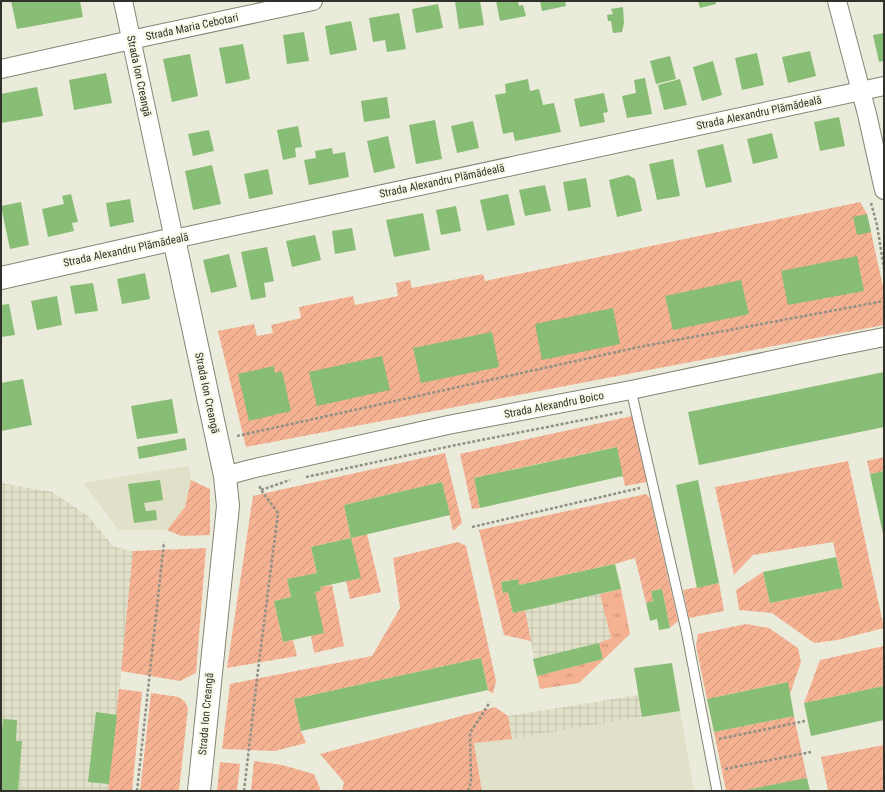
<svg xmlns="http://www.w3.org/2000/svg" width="885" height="792" font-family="'Roboto Condensed',sans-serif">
  <defs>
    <pattern id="industrial-grid" width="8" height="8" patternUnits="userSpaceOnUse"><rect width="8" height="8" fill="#e1e1c9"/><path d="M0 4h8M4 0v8" fill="none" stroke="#c2c2ad"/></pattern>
    <pattern id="grass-tufts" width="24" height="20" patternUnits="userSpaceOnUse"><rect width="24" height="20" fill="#f5b293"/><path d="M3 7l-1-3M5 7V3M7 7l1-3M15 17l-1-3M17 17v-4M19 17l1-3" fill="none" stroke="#c79178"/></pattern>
    <pattern id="garden-furrows" width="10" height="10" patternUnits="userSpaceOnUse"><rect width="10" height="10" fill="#f5b293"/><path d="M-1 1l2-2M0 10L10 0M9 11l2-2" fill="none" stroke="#c79178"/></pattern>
  </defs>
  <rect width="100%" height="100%" fill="#eaebda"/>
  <path fill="#e1e1c9" d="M188 466 191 480 185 507 167 530H119L83 483Z
    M680 711 694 791H482L474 743 512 739Z"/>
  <path fill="url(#industrial-grid)" d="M1 483 52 492 88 516 114 547 133 551 117 715 108 791H1Z
    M621 589 630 634 579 683 540 689 525 610Z
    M639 695 642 717 512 739 508 716Z"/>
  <path fill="url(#grass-tufts)" d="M621 589 630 634 579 683 540 689 537 676 603 659 599 643 611 638 600 594Z"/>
  <path fill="url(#garden-furrows)" d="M860 202 867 214 884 291V325L246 447 218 331 254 324 257 336 273 333 271 325 301 318 299 307 353 296 355 305 398 296 396 283 410 280 412 288 483 274 485 281Z
    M632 416 647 482 625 486 616 447 474 478 480 508 472 509 460 454Z
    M445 453 462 523 453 531 442 482 344 505 351 538 367 534 381 592 350 599 346 581 360 578 351 538 311 547 317 573 287 579 291 597 274 601 283 642 293 640 297 656 227 668 253 496Z
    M884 457V471L870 474 867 461Z
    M848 461 884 628 837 640 814 643 772 613 739 610 736 590 763 572 770 603 843 588 833 542 753 555 734 575 715 487Z
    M191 480 210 489V535L181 536 167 530 185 507Z
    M646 494 650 498 678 621 670 628 662 589 651 591 653 601 646 603 635 558 615 564 519 585 517 579 501 582 503 593 508 592 513 613 525 610 531 641 504 635 479 530Z
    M458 542 466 546 496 681 493 694 488 690 481 658 294 699 301 731 306 743 275 751 222 749 230 684 372 656 400 608 393 558Z
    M206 548 196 673 180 681 121 671 133 551Z
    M719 583 724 611 689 618 683 590Z
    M332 585 344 646 314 653 311 636 315 592 321 591 320 587Z
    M746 624 769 628 798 648 801 662 790 694 787 682 707 699 696 646 698 634Z
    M884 646V686L804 703 820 660Z
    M119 689 142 692 132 791H108Z
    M151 693 179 697 185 702 188 708 179 791H140Z
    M495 707 508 716 512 739 474 743 482 791H342L344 782 320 754Z
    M794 716 807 778 743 791H726L714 732Z
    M884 745V791H828L821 757Z
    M254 761 282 765 314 774 321 791H251Z
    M220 762 240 764 237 791H217Z"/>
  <path fill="#87bd74" d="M11 1H80L83 17 17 29Z
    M455 1H480L484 25 459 29Z
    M496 1H518L519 6 523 5 526 16 500 21Z
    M540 1H565L566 6 542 11Z
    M698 1H716V4L700 8Z
    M438 4 443 28 416 33 412 9Z
    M623 7 624 23 622 32 613 33 611 21H608L607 15 613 14 611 9Z
    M399 13 406 49 387 52 385 40 373 42 369 18Z
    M351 21 357 50 330 55 325 26Z
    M304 32 309 61 287 64 283 35Z
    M884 33V61L879 62 873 35Z
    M243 44 250 79 226 84 219 48Z
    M810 51 816 76 788 83 782 57Z
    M757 53 764 85 742 90 735 58Z
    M190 54 198 96 172 102 163 59Z
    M670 56 676 79 656 84 650 61Z
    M713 61 722 95 702 101 693 67Z
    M106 73 112 103 74 110 69 80Z
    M645 78 652 114 627 118 622 96 636 93 634 80Z
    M528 79 530 91 539 89 543 105 554 103 561 132 515 141 513 132 503 134 495 95 506 93 505 84Z
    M680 79 687 105 664 110 658 85Z
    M37 87 43 116 1 123V94Z
    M604 93 608 112 603 113 605 122 580 127 574 99Z
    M387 97 390 118 364 122 361 101Z
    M839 117 845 146 820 151 814 122Z
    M435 120 442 159 416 164 409 125Z
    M473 121 479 148 457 153 451 126Z
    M298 126 302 147 295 148 296 157 283 160 277 130Z
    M209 130 214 151 193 156 188 134Z
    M772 133 778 158 753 164 747 139Z
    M388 136 395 168 374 173 367 141Z
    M723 144 732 182 706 188 697 150Z
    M332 148 333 154 345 152 349 177 309 185 304 160 316 158 315 151Z
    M673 159 680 196 657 200 649 164Z
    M212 165 221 204 193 210 185 171Z
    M268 169 273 194 249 199 244 174Z
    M628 175 635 179 642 211 617 217 609 180Z
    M586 178 591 207 568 211 563 182Z
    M545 185 551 211 525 216 519 190Z
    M71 194 78 222 72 223 74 231 48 237 42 209 64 204 62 196Z
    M508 194 515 225 487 231 480 200Z
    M130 199 134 222 110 227 106 203Z
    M21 202 29 245 10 249 1 206Z
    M456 206 461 231 441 235 436 210Z
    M423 213 430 250 394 257 386 220Z
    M867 214 871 232 857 235 853 217Z
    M352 228 356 250 335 254 332 231Z
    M315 235 321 260 292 267 286 241Z
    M267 247 274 281 264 283 266 297 251 300 241 252Z
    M229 254 237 287 211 293 203 260Z
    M857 256 864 291 788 305 781 271Z
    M145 273 150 299 122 304 117 279Z
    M741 280 749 314 673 330 665 296Z
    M93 283 98 311 75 314 70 286Z
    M57 296 62 325 37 330 31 301Z
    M9 304 15 335 1 337V305Z
    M613 308 620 344 542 360 535 324Z
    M492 332 499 367 421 383 413 348Z
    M382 356 390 390 317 406 309 372Z
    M274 366 275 373 282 371 291 411 249 421 238 374Z
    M884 372V427L699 465 688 412Z
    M23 379 32 425 1 431V383Z
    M172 399 178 433 137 439 131 406Z
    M185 438 187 450 139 459 137 447Z
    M617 447 623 476 480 508 474 478Z
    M884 471V534H883L870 474Z
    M160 480 163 500 144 503 146 511 156 510 157 520 134 523 128 484Z
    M698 480 719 583 697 588 676 485Z
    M442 482 450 515 351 538 344 505Z
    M351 538 361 578 320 587 321 591 315 592 324 633 283 642 274 601 291 597 287 579 317 573 311 547Z
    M836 557 843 588 770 603 763 572Z
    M615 564 621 589 513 613 508 592 503 593 501 582 518 579 519 585Z
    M662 589 670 628 659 630 657 619 650 621 646 603 653 601 651 591Z
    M599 643 603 659 537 676 533 659Z
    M481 658 488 690 301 731 294 699Z
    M672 663 680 711 642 717 634 668Z
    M788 682 794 716 714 732 707 699Z
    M884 686V720L811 736 804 703Z
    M96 712 117 715 109 784 88 782Z
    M3 719 17 720 16 741H22L18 791H1V744Z
    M807 778 810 791H747L746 790Z"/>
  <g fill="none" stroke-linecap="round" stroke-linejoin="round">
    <g stroke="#858576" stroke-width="11">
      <path id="service" d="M631 390 686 630 717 791"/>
    </g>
    <g stroke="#858576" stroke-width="20">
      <path id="minor" d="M123 1 174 239 884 86
        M837 1 867 114 884 190
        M1 69 149 36 313 1
        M225 476 251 469 448 425 631 390 834 347 884 337"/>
    </g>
    <g stroke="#858576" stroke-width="24">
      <path id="tertiary" d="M1 278 174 239 225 476 228 506 199 791"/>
    </g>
    <path stroke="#919186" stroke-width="2.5" stroke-dasharray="3 2" stroke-linecap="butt" d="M871 203 877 225 884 269
      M237 436 639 347 884 301
      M306 477 451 446 623 412
      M261 490 290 480
      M472 527 640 488
      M719 739 805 721
      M725 769 811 752
      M137 791 164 542
      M244 791 258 670 278 513 261 490 259 485
      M468 791 471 782 470 733 490 702"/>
    <use href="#service" stroke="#fff" stroke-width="9"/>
    <use href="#minor" stroke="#fff" stroke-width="18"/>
    <use href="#tertiary" stroke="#fff" stroke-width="22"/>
  </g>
  <g text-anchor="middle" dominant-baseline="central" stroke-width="4" stroke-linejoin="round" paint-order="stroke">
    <g font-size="11" fill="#31312b" stroke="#f8f8e7">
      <text transform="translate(192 27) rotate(-12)">Strada Maria Cebotari</text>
      <text transform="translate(139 76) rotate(78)">Strada Ion Creangă</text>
      <text transform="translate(759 113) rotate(-12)">Strada Alexandru Plămădeală</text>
      <text transform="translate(442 181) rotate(-12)">Strada Alexandru Plămădeală</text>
      <text transform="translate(126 250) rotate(-12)">Strada Alexandru Plămădeală</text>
      <text transform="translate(207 393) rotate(78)">Strada Ion Creangă</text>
      <text transform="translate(554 405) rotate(-11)">Strada Alexandru Boico</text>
      <text transform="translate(206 714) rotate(-85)">Strada Ion Creangă</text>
    </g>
  </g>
  <rect width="885" height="792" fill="none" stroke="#31312b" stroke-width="4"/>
</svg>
